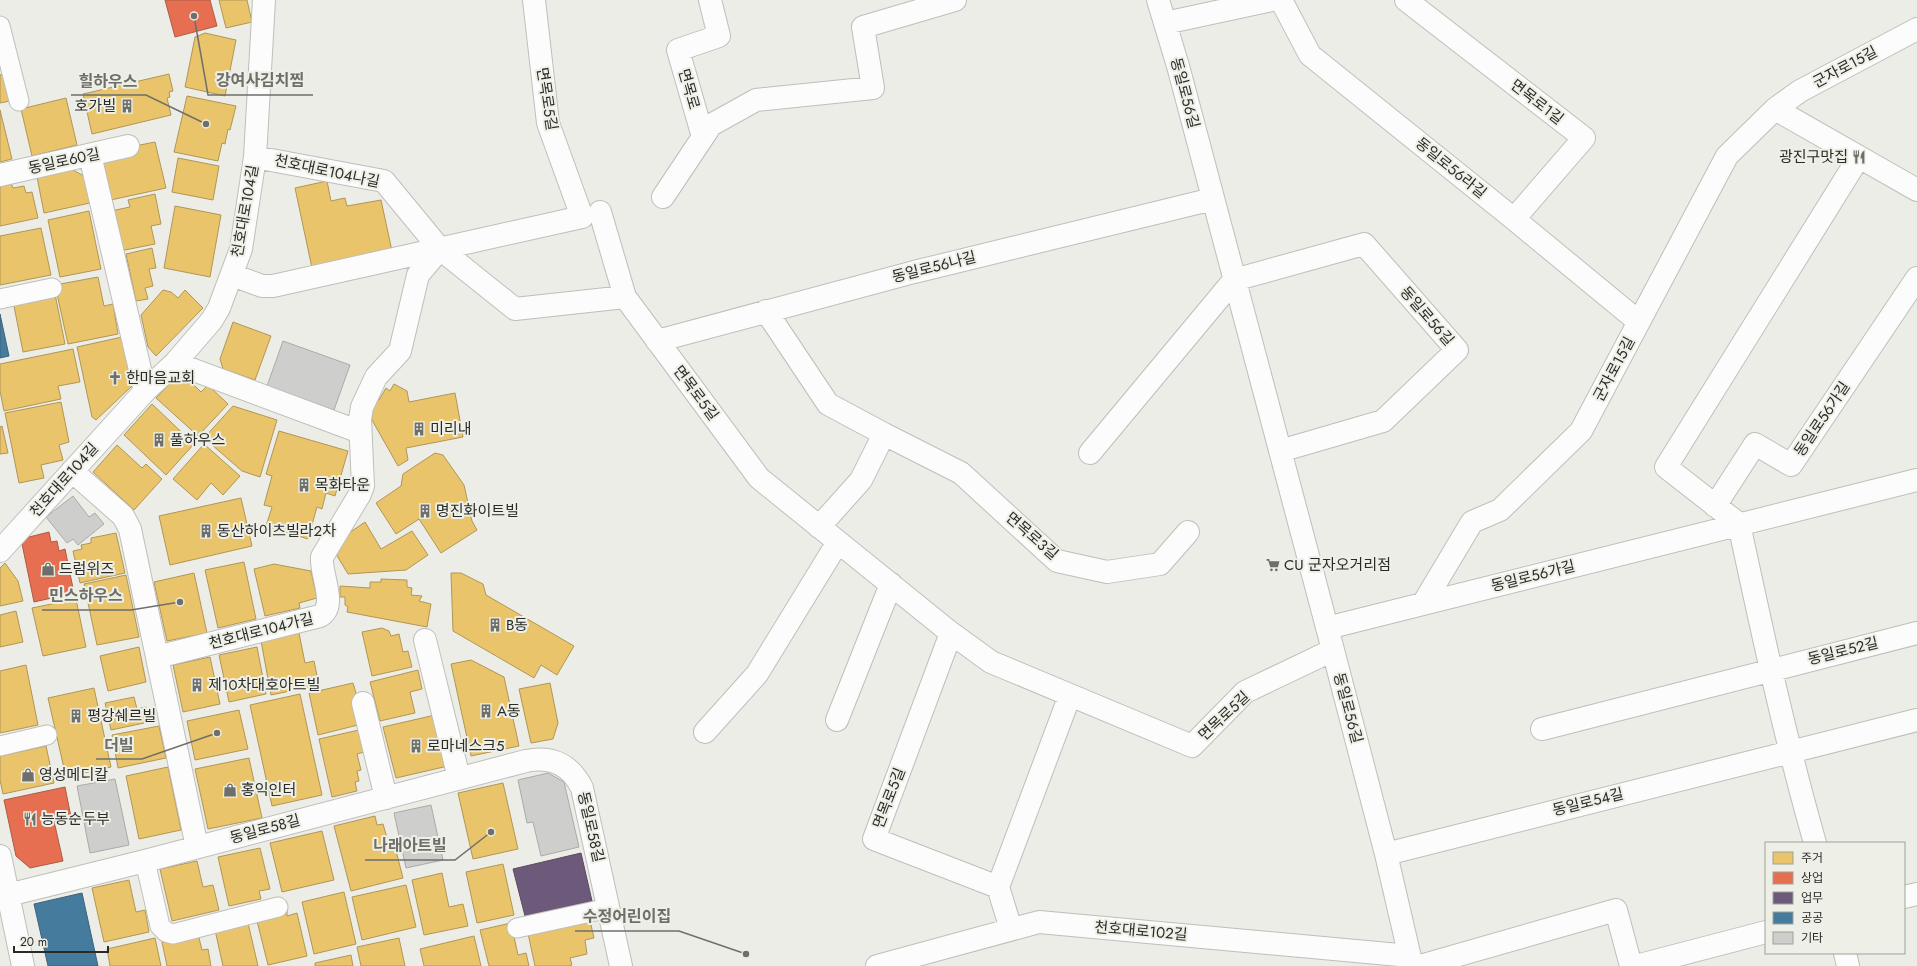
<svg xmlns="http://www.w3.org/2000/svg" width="1917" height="966" font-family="Jost,'Noto Sans KR',sans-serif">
  <rect width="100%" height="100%" fill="#edede8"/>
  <path fill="#e9c46a" stroke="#b09656" d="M219 0H247L252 22 226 28Z
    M205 33 236 40 225 96 185 87 195 37Z
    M4 74 10 101 0 103V75Z
    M169 74 173 91 169 92 170 97 167 98 171 115 92 134 83 94Z
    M187 96 236 106 230 130 228 129 225 144 222 143 218 161 174 152Z
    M66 98 77 145 32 156 21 109Z
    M0 110 12 159 0 162Z
    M155 142 166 188 106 201 97 159 135 146Z
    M178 158 219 166 213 200 172 192Z
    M73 170 84 176 90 203 44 213 37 177Z
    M327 181 331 201 345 198 347 206 381 200 392 251 312 268 295 188Z
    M11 183 13 188 24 186 26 193 32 192 38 218 0 226V186Z
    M155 194 161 224 151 226 155 244 115 252 106 212 130 207 128 200Z
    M175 206 221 215 210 277 164 268Z
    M89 211 101 269 60 277 48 220Z
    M41 228 51 275 0 285V236Z
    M152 248 156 268 149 269 153 286 145 288 148 299 136 301 126 254Z
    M98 277 104 306 113 304 118 334 68 344 55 285Z
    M163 290 171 292 178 298 185 290 203 308 156 356 148 347 141 315Z
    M55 294 65 344 23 352 13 301Z
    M233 322 271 336 255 380 223 369 220 359Z
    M122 337 132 386 96 420 92 417 77 347Z
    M73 349 80 382 58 386 61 399 4 411 0 391V364Z
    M186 377 201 392 208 385 228 404 198 436 156 398 175 378 181 383Z
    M394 384 407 391 409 402 455 393 463 437 406 448 408 460 398 466 368 413 377 399 379 400 386 388 390 391Z
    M61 402 69 442 59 445 63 460 41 465 44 478 19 483 5 413Z
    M152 404 194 444 166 475 124 435Z
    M233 406 277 420 260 477 242 471 204 438Z
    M2 426 8 453 0 454V427Z
    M279 431 348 451 335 496 326 493 322 509 317 507 308 539 266 526 272 507 264 505 272 476 266 474Z
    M204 444 240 476 223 495 211 483 197 500 173 479Z
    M117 445 142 468 146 464 162 479 134 510 93 472Z
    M435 453 443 455 464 485 472 521 477 530 441 553 419 519 396 534 376 503 401 486 403 474Z
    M241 498 252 546 170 565 159 516Z
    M365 522 381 549 412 531 428 555 406 570 348 574 336 554 349 533Z
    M116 533 125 573 80 583 73 551 82 549 81 545 91 543V538Z
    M244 562 256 619 218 628 205 570Z
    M5 563 18 581 23 601 0 606V568Z
    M274 564 311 571 317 598 299 603 300 608 265 616 254 569Z
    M194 573 207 633 167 641 154 582Z
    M451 573H461L483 584 486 595 574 646 557 675 541 665 534 678 453 631Z
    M126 575 139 637 97 645 84 584Z
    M381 579 407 580V587L412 588 411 595 422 596 419 601 431 604 427 627 347 612 348 607 345 605V597H340V586L370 588V582H381Z
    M76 599 86 647 43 656 32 608Z
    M16 611 23 642 0 647V615Z
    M382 628 389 631 391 636 399 634 403 652 408 651 412 667 372 676 362 632Z
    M299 633 305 663 314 661 319 685 271 695 261 641Z
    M139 647 146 682 108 691 100 656Z
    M257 647 266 694 229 702 219 655Z
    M210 657 220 704 183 712 173 665Z
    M471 660 504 677 519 746 471 756 451 664Z
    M26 665 38 725 0 733V671Z
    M418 670 422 689 410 692 415 713 380 721 370 682Z
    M353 683 359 703 358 725 318 735 309 693Z
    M550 683 558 723 553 739 531 743 519 689Z
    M94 688 111 767 66 777 48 698Z
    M300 694 322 795 272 806 250 705Z
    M134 697 137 709 146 707 149 722 111 730 105 703Z
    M239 710 248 749 195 760 187 721Z
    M435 715 448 766 396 778 383 727Z
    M159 726 166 758 118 768 112 735Z
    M359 730 364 752 357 754 361 770 357 771 359 781 355 782 357 791 332 797 319 739Z
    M46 746 54 783 3 794 0 780V756Z
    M249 758 262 818 208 829 195 769Z
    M168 767 181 830 139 839 126 776Z
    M503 783 518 849 473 859 458 793Z
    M375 816 377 825 383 824 388 841 393 839 403 878 351 891 334 826Z
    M322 831 334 880 282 892 270 843Z
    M260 848 270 889 259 891 261 899 229 906 218 857Z
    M197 861 203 887 213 885 219 910 172 921 160 869Z
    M503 864 514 915 477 923 466 872Z
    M442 873 449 907 463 904 468 926 424 935 412 880Z
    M129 880 136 912 145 910 149 932 104 942 92 888Z
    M406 885 416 927 362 940 352 897Z
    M344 892 356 944 314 954 302 902Z
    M287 911V916L297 913 307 956 268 965 257 921 270 915Z
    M589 916 594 938 585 940 587 954 570 958 572 965 569 966H535L527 929Z
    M248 923 258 966H223L215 930Z
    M511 923 518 955 526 953 529 966H489L480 930Z
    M198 934 202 950 208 949 211 966H167L162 942Z
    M474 936 481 966H424L420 949Z
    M155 938 161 966H110L107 949Z
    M399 938 405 966H361L357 947Z
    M351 955 353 966H315V963Z"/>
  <path fill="#e76f51" stroke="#ae5b45" d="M165 0H210L217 26 175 37Z
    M49 532 51 542 57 541 59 551 65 549 74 593 34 602 21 539Z
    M65 787 71 817 54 821 63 861 30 868 16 856 4 800Z"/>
  <path fill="#6d597a" stroke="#594b61" d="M581 853 592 901 525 916 513 869Z"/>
  <path fill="#457b9d" stroke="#3d637a" d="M0 314 9 356 0 358Z
    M82 893 98 966H48L34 904Z"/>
  <path fill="#cecfcc" stroke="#aaaba7" d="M283 341 350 365 334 410 267 386Z
    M73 496 89 517 95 513 104 524 78 545 73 539 67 543 46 517Z
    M548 773 564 782 579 847 541 856 533 822 527 823 518 780Z
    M115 779 129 845 90 853 77 786Z
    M431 805 443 860 406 868 394 813Z"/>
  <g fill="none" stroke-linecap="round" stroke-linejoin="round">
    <g stroke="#bebeba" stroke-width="21">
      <path id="lane" d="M0 26 19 101
        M0 299 52 288
        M0 746 47 735
        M145 861 160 926 166 932 173 934 278 907
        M517 928 609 908"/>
    </g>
    <g stroke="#bebeba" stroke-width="24">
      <path id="street" d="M1158 0 1178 66 1333 650 1386 854 1412 966
        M1281 0 1310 55 1514 219 1639 322
        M1406 0 1584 138 1514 219
        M1165 23 1272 0
        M1775 109 1917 190
        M703 137 711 125 756 100 873 88 863 27 955 0
        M90 155 145 391
        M255 157 384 181 440 249 515 309 625 297
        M0 175 128 146
        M663 197 703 137 678 50 719 36 710 0
        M600 212 625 297 759 478 951 633 991 662 1192 746 1245 692 1333 650
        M232 275 262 286H273L582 217 548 123 534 0
        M766 311 828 404 884 434
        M657 341 914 272 1213 199
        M175 363 360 432
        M1090 453 1234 280 1364 244 1457 350 1383 421 1280 451
        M72 471 123 516 130 529 197 847
        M1715 506 1755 444 1791 465 1917 278
        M819 527 861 480 884 434 961 473 1057 561 1107 572 1160 564 1188 532
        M0 551 145 391 175 363 212 320 219 308 241 249 255 157 264 0
        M1423 604 1472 522 1500 510 1581 431 1727 156 1775 109 1800 91 1917 29
        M1327 628 1917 480
        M951 633 874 839 998 887
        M425 640 459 778
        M157 657 320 616C338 606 320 574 322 557L360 494 363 486 360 419 362 407 376 377 400 351 418 275 440 249
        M363 703 386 798
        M837 720 891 584
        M1542 729 1917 633
        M705 732 757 674 838 542
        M1815 843C1785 738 1762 631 1739 524L1666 467 1859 157
        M1386 854 1917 720
        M0 856 23 966
        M8 895 145 861 526 761C551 756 570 764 582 788L621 966
        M1904 897 1917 894
        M1011 929 998 887 1070 695
        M1845 953 1848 966
        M877 966 1039 922 1410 956
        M1420 966 1616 910 1631 966
        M1636 966 1766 932"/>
    </g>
    <use href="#lane" stroke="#fcfcfc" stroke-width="19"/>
    <use href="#street" stroke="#fcfcfc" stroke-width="22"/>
  </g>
  <defs>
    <g id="building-bare" transform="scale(1.08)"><path d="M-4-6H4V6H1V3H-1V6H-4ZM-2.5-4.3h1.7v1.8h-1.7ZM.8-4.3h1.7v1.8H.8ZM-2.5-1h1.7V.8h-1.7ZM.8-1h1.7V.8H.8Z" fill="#6e6f6b" stroke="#eeefe6" stroke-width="2.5" paint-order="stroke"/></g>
    <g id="restaurant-bare" transform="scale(1.08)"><path d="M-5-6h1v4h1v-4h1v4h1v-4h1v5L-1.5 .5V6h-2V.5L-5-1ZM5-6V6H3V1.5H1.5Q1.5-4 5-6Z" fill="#6e6f6b" stroke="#eeefe6" stroke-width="2.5" paint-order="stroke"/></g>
    <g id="church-bare" transform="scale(1.08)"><path d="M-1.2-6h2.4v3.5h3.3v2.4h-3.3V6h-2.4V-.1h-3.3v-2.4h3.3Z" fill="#6e6f6b" stroke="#eeefe6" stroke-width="2.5" paint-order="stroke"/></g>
    <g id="supermarket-bare" transform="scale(1.08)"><path d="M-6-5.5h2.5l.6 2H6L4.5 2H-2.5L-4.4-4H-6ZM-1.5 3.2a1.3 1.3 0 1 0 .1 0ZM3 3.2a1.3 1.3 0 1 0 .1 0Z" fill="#6e6f6b" stroke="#eeefe6" stroke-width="2.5" paint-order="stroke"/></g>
    <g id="shop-bare" transform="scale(1.08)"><path d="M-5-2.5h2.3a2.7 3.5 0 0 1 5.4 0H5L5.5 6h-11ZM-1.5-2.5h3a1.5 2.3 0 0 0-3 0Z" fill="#6e6f6b" stroke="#eeefe6" stroke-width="2.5" paint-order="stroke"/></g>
  </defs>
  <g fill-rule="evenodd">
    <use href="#building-bare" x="127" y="106"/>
    <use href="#restaurant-bare" x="1859" y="157"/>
    <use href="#church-bare" x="115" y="378"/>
    <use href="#building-bare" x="419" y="429"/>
    <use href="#building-bare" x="159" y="440"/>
    <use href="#building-bare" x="304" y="485"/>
    <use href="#building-bare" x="425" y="511"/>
    <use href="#building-bare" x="206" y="531"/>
    <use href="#supermarket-bare" x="1273" y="565"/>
    <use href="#shop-bare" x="48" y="569"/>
    <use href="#building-bare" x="495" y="625"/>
    <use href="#building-bare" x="197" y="685"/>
    <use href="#building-bare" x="486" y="711"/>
    <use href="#building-bare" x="76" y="716"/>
    <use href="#building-bare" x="416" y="746"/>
    <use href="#shop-bare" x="28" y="775"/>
    <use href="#shop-bare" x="230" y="790"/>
    <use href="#restaurant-bare" x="30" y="819"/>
  </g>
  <g text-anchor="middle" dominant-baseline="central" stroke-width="4" stroke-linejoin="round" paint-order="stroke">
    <g font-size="15" fill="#2a2b28" stroke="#eeefe6">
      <text transform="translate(1845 67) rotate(-28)">군자로15길</text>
      <text transform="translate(689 89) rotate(74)">면목로</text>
      <text transform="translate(1185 93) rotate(75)">동일로56길</text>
      <text transform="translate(547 99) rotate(81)">면목로5길</text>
      <text transform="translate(1537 102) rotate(38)">면목로1길</text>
      <text transform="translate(64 161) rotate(-12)">동일로60길</text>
      <text transform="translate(1451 168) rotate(39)">동일로56라길</text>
      <text transform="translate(327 171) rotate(12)">천호대로104나길</text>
      <text transform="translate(245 211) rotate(-80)">천호대로104길</text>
      <text transform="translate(934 267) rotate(-14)">동일로56나길</text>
      <text transform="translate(1427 316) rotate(49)">동일로56길</text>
      <text transform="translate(1614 369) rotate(-62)">군자로15길</text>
      <text transform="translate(696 393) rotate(53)">면목로5길</text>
      <text transform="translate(1822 419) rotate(-56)">동일로56가길</text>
      <text transform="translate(64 480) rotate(-48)">천호대로104길</text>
      <text transform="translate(1032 536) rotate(41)">면목로3길</text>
      <text transform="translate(1533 576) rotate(-14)">동일로56가길</text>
      <text transform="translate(261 631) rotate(-14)">천호대로104가길</text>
      <text transform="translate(1843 651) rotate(-14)">동일로52길</text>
      <text transform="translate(1348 708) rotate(75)">동일로56길</text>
      <text transform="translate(1224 716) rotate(-43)">면목로5길</text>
      <text transform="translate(889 798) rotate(-69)">면목로5길</text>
      <text transform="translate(1588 802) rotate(-14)">동일로54길</text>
      <text transform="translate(591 827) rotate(77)">동일로58길</text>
      <text transform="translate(265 829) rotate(-15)">동일로58길</text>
      <text transform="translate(1141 931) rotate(5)">천호대로102길</text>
    </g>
    <g font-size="15" fill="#2a2b28" stroke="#eeefe6" text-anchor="start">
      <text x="116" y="106" text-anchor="end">호가빌</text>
      <text x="1848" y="157" text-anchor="end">광진구맛집</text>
      <text x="126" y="378">한마음교회</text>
      <text x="430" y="429">미리내</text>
      <text x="170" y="440">풀하우스</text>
      <text x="315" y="485">목화타운</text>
      <text x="436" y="511">명진화이트빌</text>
      <text x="217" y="531">동산하이츠빌라2차</text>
      <text x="1284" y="565">CU 군자오거리점</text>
      <text x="59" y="569">드럼위즈</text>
      <text x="506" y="625">B동</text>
      <text x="208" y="685">제10차대호아트빌</text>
      <text x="497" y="711">A동</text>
      <text x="87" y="716">평강쉐르빌</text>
      <text x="427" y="746">로마네스크5</text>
      <text x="39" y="775">영성메디칼</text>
      <text x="241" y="790">홍익인터</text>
      <text x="41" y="819">능동순두부</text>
    </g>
  </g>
  <path fill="none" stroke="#6e6f6b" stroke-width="1.5" d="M194 16L208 95H313M206 124L146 95H71M180 602L131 610H42M217 733L142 759H96M491 832L455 860H365M746 954L679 931H575"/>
  <g fill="#6e6f6b" stroke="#eeefe6" stroke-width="1.5">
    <circle cx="194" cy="16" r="4"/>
    <circle cx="206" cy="124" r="4"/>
    <circle cx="180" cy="602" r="4"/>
    <circle cx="217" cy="733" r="4"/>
    <circle cx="491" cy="832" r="4"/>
    <circle cx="746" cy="954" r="4"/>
  </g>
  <g font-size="16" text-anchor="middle" font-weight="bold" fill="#6e6f6b" stroke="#eeefe6" stroke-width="4" stroke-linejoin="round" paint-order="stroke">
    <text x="260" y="86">강여사김치찜</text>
    <text x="108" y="87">힐하우스</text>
    <text x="86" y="601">민스하우스</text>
    <text x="119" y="751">더빌</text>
    <text x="410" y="851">나래아트빌</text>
    <text x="627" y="922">수정어린이집</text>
  </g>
  <rect x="1765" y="842" width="140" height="112" fill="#eeefe6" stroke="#a0a19a"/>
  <rect x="1773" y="852" width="20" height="12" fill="#e9c46a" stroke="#a0a19a"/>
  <text x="1801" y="862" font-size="12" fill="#2a2b28">주거</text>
  <rect x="1773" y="872" width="20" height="12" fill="#e76f51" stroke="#a0a19a"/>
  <text x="1801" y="882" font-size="12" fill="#2a2b28">상업</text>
  <rect x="1773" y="892" width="20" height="12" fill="#6d597a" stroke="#a0a19a"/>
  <text x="1801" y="902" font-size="12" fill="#2a2b28">업무</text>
  <rect x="1773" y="912" width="20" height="12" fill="#457b9d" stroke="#a0a19a"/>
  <text x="1801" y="922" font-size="12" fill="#2a2b28">공공</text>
  <rect x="1773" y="932" width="20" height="12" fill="#cecfcc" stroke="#a0a19a"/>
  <text x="1801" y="942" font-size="12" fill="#2a2b28">기타</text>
  <path d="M14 946v6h94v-6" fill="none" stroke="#2a2b28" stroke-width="2"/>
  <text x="20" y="946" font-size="12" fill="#2a2b28" stroke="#eeefe6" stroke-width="3" paint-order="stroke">20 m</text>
</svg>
